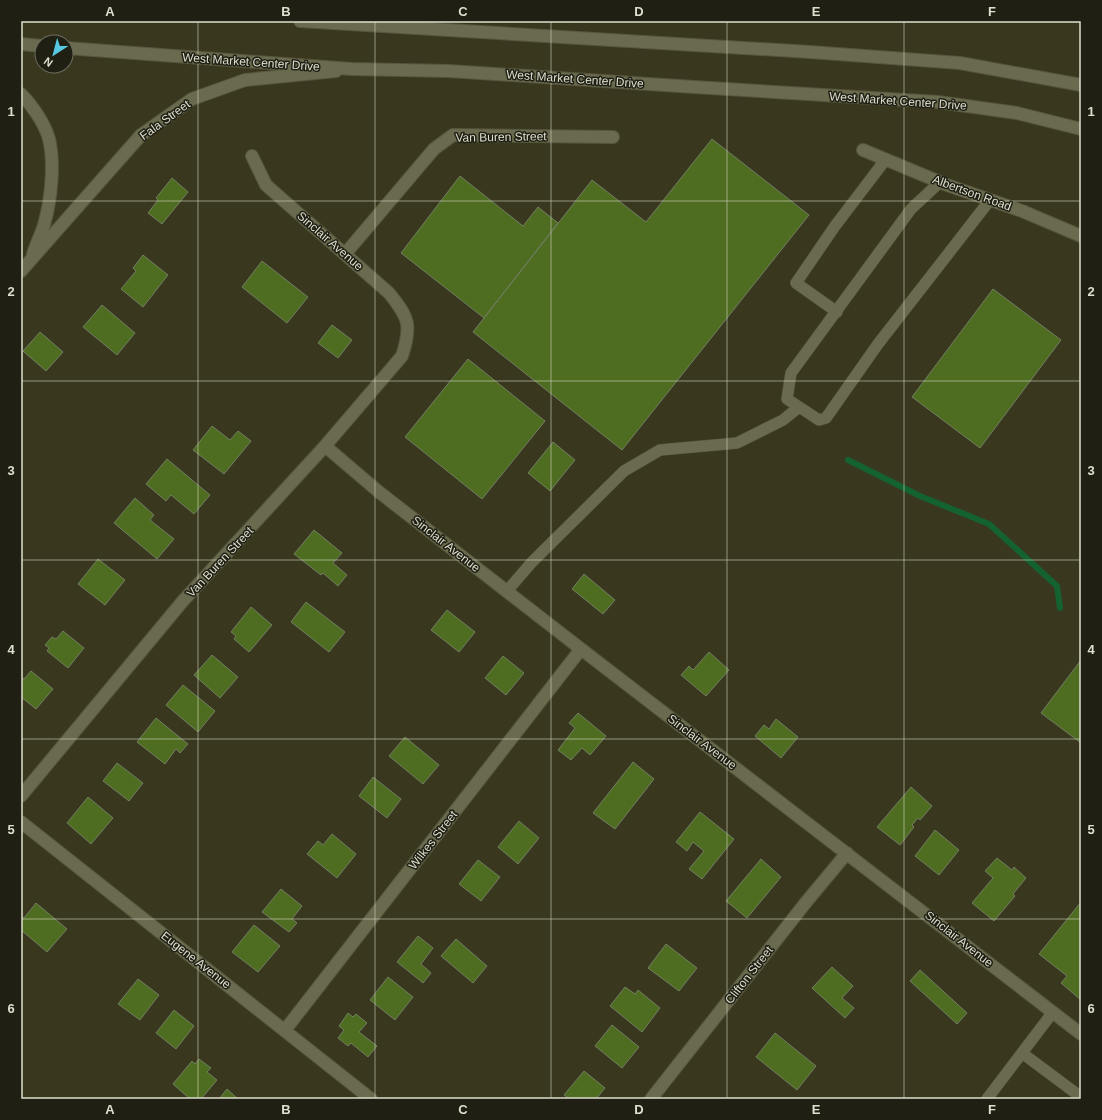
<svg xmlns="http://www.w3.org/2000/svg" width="1102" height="1120" font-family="Helvetica,sans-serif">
  <rect width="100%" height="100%" fill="#39381e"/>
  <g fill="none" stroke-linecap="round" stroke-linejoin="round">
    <path stroke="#146230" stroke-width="6" d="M848 460 920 496 989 524 1057 586 1060 608"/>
  </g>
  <path fill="#4f6d21" stroke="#727e64" d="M712 139 809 215 622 450 473 332 592 180 646 222Z
    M460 176 523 226 538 207 558 223 484 318 401 253Z
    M172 178 188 192 162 224 148 213 158 200 156 198Z
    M143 255 168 275 143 307 121 289 136 271 133 268Z
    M262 261 308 297 287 323 242 287Z
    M993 289 1061 340 980 448 912 397Z
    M102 305 135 333 117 355 83 327Z
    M332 325 352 340 338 358 318 343Z
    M40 332 63 352 46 371 23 351Z
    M468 359 545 421 482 499 405 437Z
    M212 426 230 440 238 431 251 441 224 474 193 450Z
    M553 442 575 460 550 491 528 473Z
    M167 459 210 495 194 514 171 495 166 501 146 484Z
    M135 498 154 515 150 520 174 539 157 559 114 523Z
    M314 530 342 553 333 563 347 575 338 586 323 573 321 575 294 554Z
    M98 559 125 580 105 605 78 584Z
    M584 574 615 600 603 614 572 589Z
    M306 602 345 632 329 652 291 622Z
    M251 607 272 625 249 652 234 639 236 636 231 632Z
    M447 610 475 632 459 652 431 630Z
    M63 631 84 648 68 668 47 651 49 648 45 645 52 637 56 639Z
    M709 652 729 670 706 696 681 675 689 666 693 670Z
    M212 655 238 677 220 698 194 675Z
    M503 656 524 673 506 695 485 678Z
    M1081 660V743L1041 713Z
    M31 671 53 689 36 709 21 697V677L24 679Z
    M183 685 215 711 198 732 166 705Z
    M578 713 606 736 590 755 582 748 571 760 558 750 575 728 569 723Z
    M156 718 188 744 180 753 176 749 165 764 137 742Z
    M776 719 798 737 781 758 755 736 764 725 769 729Z
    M405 737 439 765 423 784 389 756Z
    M633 762 654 779 615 829 593 813Z
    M117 763 143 783 129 801 103 781Z
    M373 777 401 799 387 818 359 796Z
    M911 787 932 806 920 820 918 818 912 825 914 827 900 845 877 827Z
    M88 797 113 818 91 844 67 823Z
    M700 812 734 839 702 879 689 869 704 851 693 842 687 851 676 842Z
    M519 821 539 838 518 864 498 847Z
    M935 830 959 850 939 875 915 856Z
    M332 834 356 854 337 878 307 854 318 841 323 845Z
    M997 858 1012 870 1014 867 1026 878 1013 894 1015 896 994 921 972 903 993 878 985 871Z
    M761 859 781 877 747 918 726 901Z
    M478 860 500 877 481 901 459 884Z
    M281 889 302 906 292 919 297 923 289 932 262 912Z
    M1081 902V1000L1061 983 1067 976 1039 954Z
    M36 903 67 929 47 952 21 930V916L24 918Z
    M254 925 280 946 258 972 232 952Z
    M418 936 433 948 421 964 431 973 423 983 397 962Z
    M456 939 487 966 473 983 441 956Z
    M666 944 697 968 679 991 648 968Z
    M832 967 853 986 842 998 854 1008 845 1018 812 988Z
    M920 970 967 1013 957 1024 910 981Z
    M388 977 413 997 395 1020 370 1000Z
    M138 979 159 995 140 1020 118 1004Z
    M625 987 635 994 638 990 660 1008 642 1032 610 1006Z
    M174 1010 194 1026 176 1049 156 1033Z
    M348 1013 353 1017 356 1014 367 1023 359 1032 377 1046 368 1057 351 1043 348 1046 338 1038 344 1030 339 1026Z
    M612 1025 639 1047 622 1068 595 1046Z
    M775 1033 816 1066 797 1090 756 1057Z
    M199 1059 211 1068 207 1072 217 1080 201 1099H190L173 1084 192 1061 195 1064Z
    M584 1071 605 1088 596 1099H569L564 1095Z
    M227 1089 238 1099H219Z"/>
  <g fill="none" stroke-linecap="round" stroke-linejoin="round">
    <g stroke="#56553e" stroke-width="12">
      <path id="lane" d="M940 182 911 209 791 373 787 399 819 420 826 418 878 344 990 200
        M837 312 796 283 835 226 886 159
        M507 591 532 562 624 471 660 450 737 443 783 420 799 407
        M1022 1053 1081 1097
        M987 1099 1053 1012"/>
    </g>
    <g stroke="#56553e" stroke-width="14">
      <path id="street" d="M21 94C32 105 45 124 49 139 55 164 51 200 44 225 41 235 36 244 33 254
        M863 150 947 185 1022 211 1081 236
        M345 254 434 149 453 135 613 137
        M21 271 141 135 192 99 245 80 336 71
        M325 446 379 492 581 649 1081 1034
        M21 796 182 602 325 446 402 356C412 325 409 318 389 293L266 185 252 156
        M21 822 371 1099
        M285 1030 581 649
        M651 1099 807 901 847 853"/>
    </g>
    <g stroke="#56553e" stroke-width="14">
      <path id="secondary" d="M300 21 810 52 960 63 1081 85
        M21 44 42 46
        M66 48 352 69 449 71 694 87 938 102 1017 113 1081 129"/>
    </g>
    <use href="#lane" stroke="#6a6a4e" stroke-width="11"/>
    <use href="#street" stroke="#6a6a4e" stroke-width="12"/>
    <use href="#secondary" stroke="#6a6a4e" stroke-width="12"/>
  </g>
  <path fill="none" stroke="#dfdfcf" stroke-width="1" stroke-opacity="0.55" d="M198 21V1099M375 21V1099M551 21V1099M727 21V1099M904 21V1099M21 201H1081M21 381H1081M21 560H1081M21 739H1081M21 919H1081"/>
  <g text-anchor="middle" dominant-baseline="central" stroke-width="3" stroke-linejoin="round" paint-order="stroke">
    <g font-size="12" fill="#dfdfcf" stroke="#1f1f14">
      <text transform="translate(251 62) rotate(4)">West Market Center Drive</text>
      <text transform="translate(575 79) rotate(4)">West Market Center Drive</text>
      <text transform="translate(898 101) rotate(4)">West Market Center Drive</text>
      <text transform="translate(165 120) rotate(-36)">Fala Street</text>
      <text transform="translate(501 137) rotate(-1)">Van Buren Street</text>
      <text transform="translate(972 193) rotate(20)">Albertson Road</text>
      <text transform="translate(330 241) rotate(41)">Sinclair Avenue</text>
      <text transform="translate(446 544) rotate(38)">Sinclair Avenue</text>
      <text transform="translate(220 562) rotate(-47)">Van Buren Street</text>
      <text transform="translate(702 742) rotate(37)">Sinclair Avenue</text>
      <text transform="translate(433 840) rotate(-52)">Wilkes Street</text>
      <text transform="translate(959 939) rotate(38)">Sinclair Avenue</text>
      <text transform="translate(196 960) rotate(38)">Eugene Avenue</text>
      <text transform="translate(749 975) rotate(-52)">Clifton Street</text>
    </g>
  </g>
  <rect width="1102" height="1120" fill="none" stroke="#1f1f14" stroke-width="44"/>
  <g transform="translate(54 54) rotate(216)"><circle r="19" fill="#1f1f14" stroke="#6c6c5f"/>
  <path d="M0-3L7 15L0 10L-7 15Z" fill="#58c9e3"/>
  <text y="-6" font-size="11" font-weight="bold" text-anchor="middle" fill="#dfdfcf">N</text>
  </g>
  <rect x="22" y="22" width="1058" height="1076" fill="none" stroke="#dfdfcf" stroke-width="1.5"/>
  <g font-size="13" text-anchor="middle" font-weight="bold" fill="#dfdfcf">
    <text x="110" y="16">A</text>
    <text x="286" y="16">B</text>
    <text x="463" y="16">C</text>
    <text x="639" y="16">D</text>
    <text x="816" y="16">E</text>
    <text x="992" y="16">F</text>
    <text x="11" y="116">1</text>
    <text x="1091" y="116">1</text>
    <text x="11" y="296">2</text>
    <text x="1091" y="296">2</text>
    <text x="11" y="475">3</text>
    <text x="1091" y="475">3</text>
    <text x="11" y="654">4</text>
    <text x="1091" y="654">4</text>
    <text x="11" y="834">5</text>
    <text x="1091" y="834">5</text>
    <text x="11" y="1013">6</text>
    <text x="1091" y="1013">6</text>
    <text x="110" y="1114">A</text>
    <text x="286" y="1114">B</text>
    <text x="463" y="1114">C</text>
    <text x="639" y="1114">D</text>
    <text x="816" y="1114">E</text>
    <text x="992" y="1114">F</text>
  </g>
</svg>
